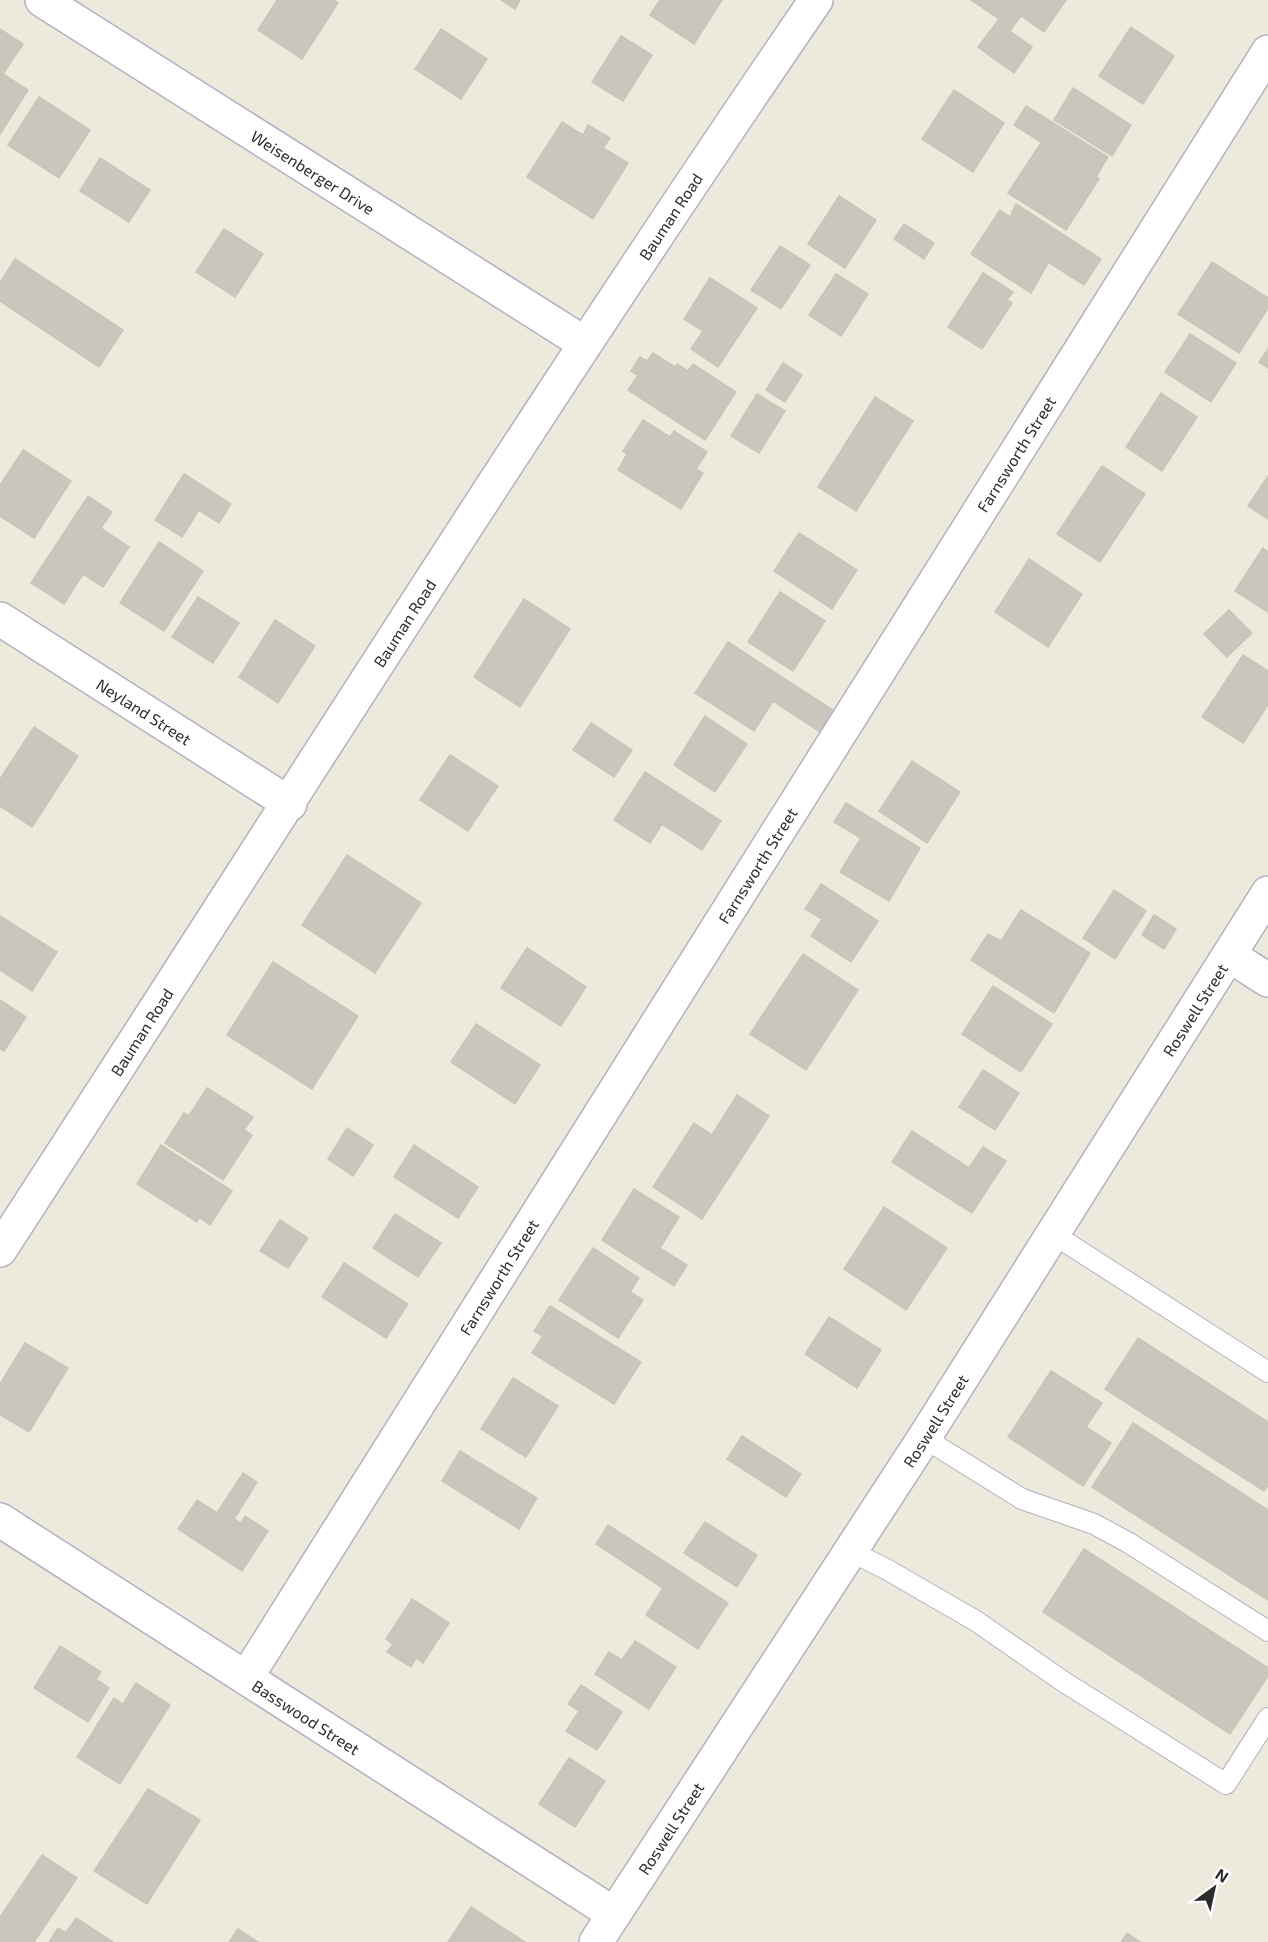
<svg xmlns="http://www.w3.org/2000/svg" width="1268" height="1942" font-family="'Exo 2',sans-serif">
  <rect width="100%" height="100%" fill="#eee9dd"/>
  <path fill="#cac5bd" stroke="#cac5b6" stroke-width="1.5" d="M277 0H334L338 3 302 59 258 30Z
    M501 0H520L515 9Z
    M660 0H722L694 44 650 15Z
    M971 0H1066L1044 32 1021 16 1010 31 1032 47 1014 73 978 47 999 19Z
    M1131 27 1174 56 1143 104 1099 76Z
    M0 29 23 44 3 74 28 90 0 134Z
    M441 29 487 59 461 99 415 69Z
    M621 36 652 55 623 101 592 82Z
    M1073 88 1131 125 1112 156 1054 120Z
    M954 90 1004 123 973 172 922 139Z
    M39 97 90 130 59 178 8 145Z
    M1026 106 1108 157 1096 177 1014 125Z
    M562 122 583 135 588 125 610 138 603 148 628 163 593 219 527 177Z
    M1042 141 1099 179 1066 230 1008 193Z
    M100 158 150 190 129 222 80 191Z
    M839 196 876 220 845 268 808 244Z
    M1016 204 1101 259 1084 285 1048 262 1055 251 1042 242 1049 230 1017 209 1010 217Z
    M1017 209 1049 230 1042 242 1055 251 1031 293 971 254 1000 210 1012 218Z
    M904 224 934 243 924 259 894 239Z
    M224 229 263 254 235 297 196 272Z
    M780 246 810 265 781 309 751 290Z
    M15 259 123 330 99 367 0 301V283Z
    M1212 262 1268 298V308L1239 353 1178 314Z
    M983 273 1013 292 1007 300 978 281Z
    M836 274 868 294 841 336 809 315Z
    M710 278 757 308 718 367 691 349 703 331 684 319Z
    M978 281 1012 303 982 349 948 327Z
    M1190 334 1236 363 1211 402 1165 372Z
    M1268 349V368L1259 362Z
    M653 353 675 367 677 364 688 371 693 364 736 392 705 440 628 390 638 375 631 371 640 357 647 361Z
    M783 363 802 375 785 402 766 390Z
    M1161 393 1197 417 1162 471 1126 447Z
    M757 394 785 411 759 453 731 436Z
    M875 397 913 421 856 511 818 487Z
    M643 420 670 437 674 431 707 452 696 469 703 473 681 509 618 470 627 454 623 451Z
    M23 450 71 481 34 538 0 516V485Z
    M1102 466 1145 494 1100 562 1057 534Z
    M184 474 231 504 219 523 199 510 182 537 155 520Z
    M1268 476V519L1248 506Z
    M88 496 112 512 101 528 129 547 103 587 83 574 64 604 31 583Z
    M799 533 857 570 832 609 774 571Z
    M159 542 203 571 164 631 120 603Z
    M1263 548 1268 552V612L1235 591Z
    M1029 559 1082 594 1048 647 995 612Z
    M780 592 825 621 793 671 748 642Z
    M198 597 239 623 213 663 172 637Z
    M524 599 570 629 520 707 474 677Z
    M1229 610 1252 633 1227 657 1204 634Z
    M275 620 315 646 278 703 239 677Z
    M728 642 839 714 825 735 773 701 754 731 695 693Z
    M1243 655 1268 671V705L1243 743 1202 717Z
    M705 716 747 744 715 792 674 765Z
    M591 723 632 750 614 777 573 750Z
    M34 727 78 756 32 827 0 806V779Z
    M450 755 498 786 468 831 420 800Z
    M912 761 960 792 927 843 879 811Z
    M645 772 721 821 702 850 662 824 650 843 614 820Z
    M846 803 920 848 889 901 840 872 861 838 834 822Z
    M347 855 421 903 375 973 302 925Z
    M821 884 878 921 851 962 811 936 822 919 805 909Z
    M1114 890 1146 911 1115 959 1083 938Z
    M1021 910 1090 953 1054 1013 971 960 988 934 1001 941Z
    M1154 915 1176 929 1164 949 1142 935Z
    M0 916 57 952 32 991 0 970Z
    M527 948 586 987 561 1026 501 988Z
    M803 954 858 990 806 1070 750 1034Z
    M273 962 358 1016 312 1089 227 1035Z
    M993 986 1052 1024 1021 1072 962 1034Z
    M0 1000 26 1017 4 1051 0 1049Z
    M476 1024 540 1065 515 1104 451 1062Z
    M983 1070 1019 1093 995 1130 959 1107Z
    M207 1088 253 1117 244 1130 252 1135 223 1180 165 1143 184 1113 189 1116Z
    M737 1095 769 1116 702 1219 653 1187 694 1123 712 1135Z
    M347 1128 373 1145 353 1176 328 1159Z
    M912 1131 969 1168 983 1147 1006 1161 972 1213 892 1162Z
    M161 1145 232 1191 210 1225 199 1217 197 1222 137 1184Z
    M414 1145 478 1187 458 1218 394 1177Z
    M634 1189 679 1217 660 1248 687 1265 674 1286 602 1240Z
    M884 1207 947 1248 906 1310 844 1269Z
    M395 1214 441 1243 418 1277 373 1248Z
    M280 1220 308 1238 288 1268 260 1251Z
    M593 1248 639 1278 630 1292 643 1300 618 1338 559 1300Z
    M344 1263 408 1304 386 1338 322 1297Z
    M550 1306 641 1362 614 1404 532 1353 543 1336 534 1331Z
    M829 1317 881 1350 857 1388 805 1354Z
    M1138 1338 1268 1422V1485L1264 1491 1105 1389Z
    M25 1343 68 1368 29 1432 0 1415V1384Z
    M1051 1371 1102 1403 1086 1427 1111 1443 1083 1486 1008 1437Z
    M513 1378 558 1406 526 1457 481 1429Z
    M1133 1423 1268 1510V1600L1092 1487Z
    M742 1436 801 1474 786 1497 727 1459Z
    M460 1451 537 1498 519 1529 442 1481Z
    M243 1473 257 1482 234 1519 241 1523 245 1516 268 1531 242 1571 178 1529 197 1500 217 1513Z
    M705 1522 757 1555 737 1587 684 1553Z
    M608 1525 728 1603 698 1649 646 1615 663 1588 596 1544Z
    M1084 1549 1268 1668V1676L1230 1734 1043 1612Z
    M412 1599 449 1623 423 1663 416 1658 411 1667 387 1652 393 1644 386 1639Z
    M635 1641 676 1667 649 1709 595 1674 609 1652 622 1660Z
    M60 1646 101 1672 96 1679 109 1688 88 1722 34 1688Z
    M136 1683 170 1705 120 1784 77 1757 114 1698 123 1704Z
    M581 1685 622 1712 597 1750 566 1731 579 1711 568 1704Z
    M569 1758 605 1781 575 1827 539 1804Z
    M148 1789 200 1820 147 1904 94 1871Z
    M42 1855 77 1878 34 1942H0V1917Z
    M471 1907 525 1942H448Z
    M76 1918 113 1942H49L58 1928 66 1933Z
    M238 1929 258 1942H229Z
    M1127 1933 1140 1942H1121Z"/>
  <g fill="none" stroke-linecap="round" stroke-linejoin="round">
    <g stroke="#b1b2c0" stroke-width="22">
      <path id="lane" d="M1053 1234 1268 1372
        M924 1438 1022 1499 1094 1524 1129 1543 1268 1631
        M850 1551 886 1569 976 1621 1064 1682 1226 1784 1268 1718"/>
    </g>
    <g stroke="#b1b2c0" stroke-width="36">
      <g id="street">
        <path id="s1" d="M42 0 584 343"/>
        <path id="s2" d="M0 619 290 804"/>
        <path d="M1229 955 1268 980"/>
        <path id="s3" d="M0 1250C271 833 534 411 816 0"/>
        <path id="s4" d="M0 1520 614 1914"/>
        <path id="s5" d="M246 1678 1268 52"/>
        <path id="s6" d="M596 1942 924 1438 1268 893"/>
      </g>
    </g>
    <use href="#lane" stroke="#fff" stroke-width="20"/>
    <use href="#street" stroke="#fff" stroke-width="33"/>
  </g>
  <g text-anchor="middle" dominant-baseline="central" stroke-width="4.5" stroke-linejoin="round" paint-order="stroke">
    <g font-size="16" fill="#2c2c2c" stroke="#fff">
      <text stroke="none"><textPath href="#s1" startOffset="321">Weisenberger Drive</textPath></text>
      <text stroke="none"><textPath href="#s3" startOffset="1232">Bauman Road</textPath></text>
      <text stroke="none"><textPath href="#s5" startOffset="1446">Farnsworth Street</textPath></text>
      <text stroke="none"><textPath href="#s3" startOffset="746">Bauman Road</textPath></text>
      <text stroke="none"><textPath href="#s2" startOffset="171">Neyland Street</textPath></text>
      <text stroke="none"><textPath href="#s5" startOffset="960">Farnsworth Street</textPath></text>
      <text stroke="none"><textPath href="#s6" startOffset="1108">Roswell Street</textPath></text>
      <text stroke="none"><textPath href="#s3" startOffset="260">Bauman Road</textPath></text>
      <text stroke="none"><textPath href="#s5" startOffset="474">Farnsworth Street</textPath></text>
      <text stroke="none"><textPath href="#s6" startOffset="622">Roswell Street</textPath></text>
      <text stroke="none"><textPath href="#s4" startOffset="364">Basswood Street</textPath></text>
      <text stroke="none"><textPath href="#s6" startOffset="136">Roswell Street</textPath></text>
    </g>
  </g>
  <g transform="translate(1214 1888) rotate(33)" stroke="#ffffff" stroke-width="4.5" paint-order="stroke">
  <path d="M0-4.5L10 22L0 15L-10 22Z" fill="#2c2c2c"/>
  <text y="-9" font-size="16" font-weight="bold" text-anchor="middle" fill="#2c2c2c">N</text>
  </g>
</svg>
